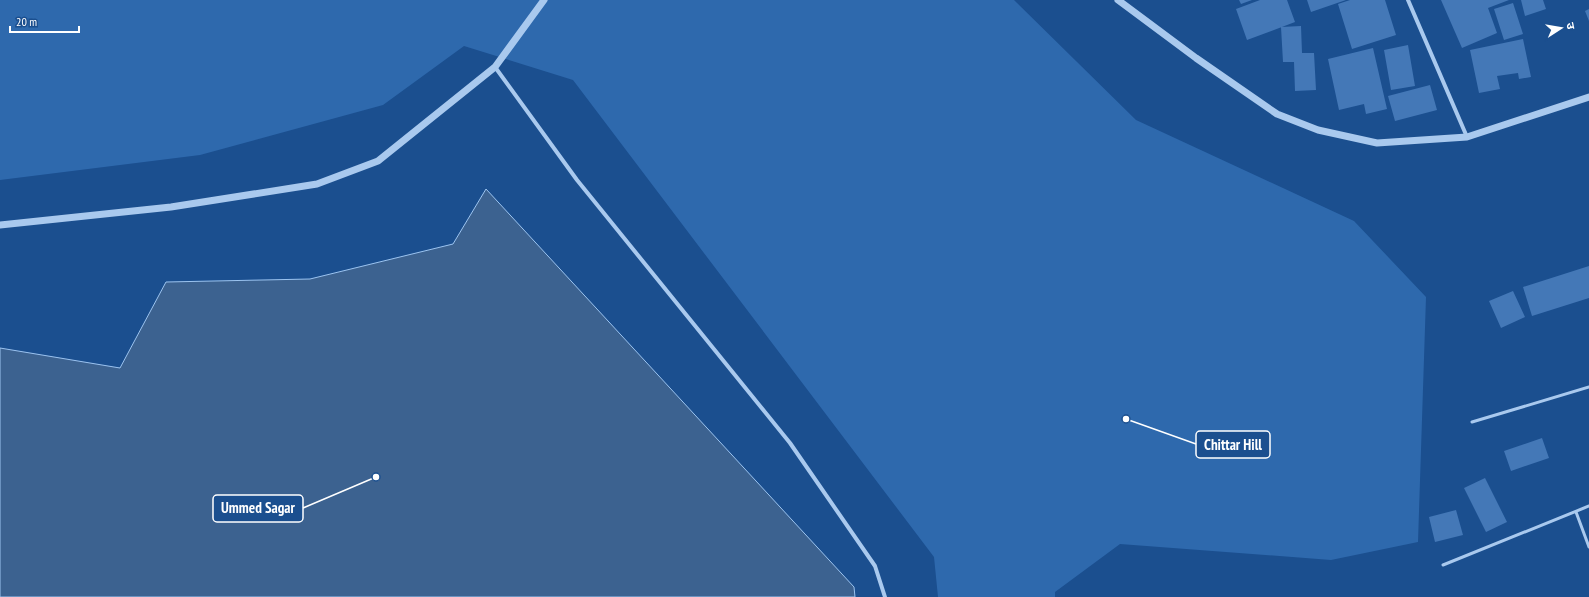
<svg xmlns="http://www.w3.org/2000/svg" width="1589" height="597" font-family="'PT Sans Narrow','Noto Sans Devanagari',sans-serif">
  <rect width="100%" height="100%" fill="#1b4f8f"/>
  <path fill="#2e69ad" d="M0 0H1014L1136 120 1354 221 1426 297 1418 542 1331 560 1120 544 1055 592V597H938L934 557 573 80 464 46 383 105 200 155 0 180Z"/>
  <path fill="#3c6290" stroke="#9cc4f0" d="M486 189 854 587 855 597H0V348L120 368 166 282 310 279 453 244Z"/>
  <path fill="#4478b7" d="M1239 0H1252L1241 4Z
    M1260 0H1287L1295 22 1247 40 1236 9Z
    M1307 0H1346L1311 12Z
    M1350 0H1385L1396 35 1352 49 1338 4Z
    M1441 0H1509L1488 8 1497 33 1462 48Z
    M1521 0H1543L1546 9 1525 16Z
    M1513 3 1523 34 1504 40 1494 9Z
    M1589 9V21L1585 11Z
    M1301 26 1302 53H1314L1316 90 1295 91 1294 62H1283L1281 27Z
    M1523 39 1531 77 1519 79 1518 73 1497 76 1500 89 1479 93 1470 50Z
    M1408 45 1415 86 1391 90 1384 50Z
    M1373 48 1387 109 1366 114 1364 104 1339 110 1328 59Z
    M1430 85 1437 110 1395 121 1388 96Z
    M1589 266V298L1532 316 1523 287Z
    M1513 291 1525 317 1501 328 1489 301Z
    M1542 438 1549 458 1511 471 1504 451Z
    M1485 478 1507 522 1486 532 1464 488Z
    M1456 510 1463 535 1435 542 1429 517Z"/>
  <g fill="none" stroke-linecap="round" stroke-linejoin="round">
    <path stroke="#a9c9ee" stroke-width="3" d="M1472 422 1589 387
      M1576 512 1589 547
      M1443 565 1589 506"/>
    <path stroke="#a9c9ee" stroke-width="4" d="M1408 0 1467 137
      M495 67 577 180 790 443 875 566 885 597"/>
    <path stroke="#a9c9ee" stroke-width="7" d="M1118 0 1196 58 1277 114 1318 130 1377 143 1467 137 1589 97
      M0 225 171 207 317 184 378 161 495 67 544 0"/>
  </g>
  <path fill="none" stroke="#fff" stroke-width="1.5" d="M1126 419L1196 444M376 477L303 508"/>
  <g fill="#fff" stroke="#1b4f8f" stroke-width="1.5">
    <circle cx="1126" cy="419" r="4"/>
    <circle cx="376" cy="477" r="4"/>
  </g>
  <g fill="#1b4f8f" stroke="#fff" stroke-width="1.5">
    <rect x="1196" y="431" width="74" height="27" rx="4"/>
    <rect x="213" y="495" width="90" height="27" rx="4"/>
  </g>
  <g font-size="15" text-anchor="middle" font-weight="bold" fill="#fff">
    <text x="1233" y="450">Chittar Hill</text>
    <text x="258" y="513">Ummed Sagar</text>
  </g>
  <g transform="translate(1561 28) rotate(78)" stroke="#1b4f8f" stroke-width="3" paint-order="stroke">
  <path d="M0-3L7 15L0 10L-7 15Z" fill="#ffffff"/>
  <text y="-6" font-size="11" font-weight="bold" text-anchor="middle" fill="#ffffff">उ</text>
  </g>
  <path d="M10 26v6h69v-6" fill="none" stroke="#ffffff" stroke-width="2"/>
  <text x="16" y="26" font-size="12" fill="#ffffff" stroke="#1b4f8f" stroke-width="3" paint-order="stroke">20 m</text>
</svg>
